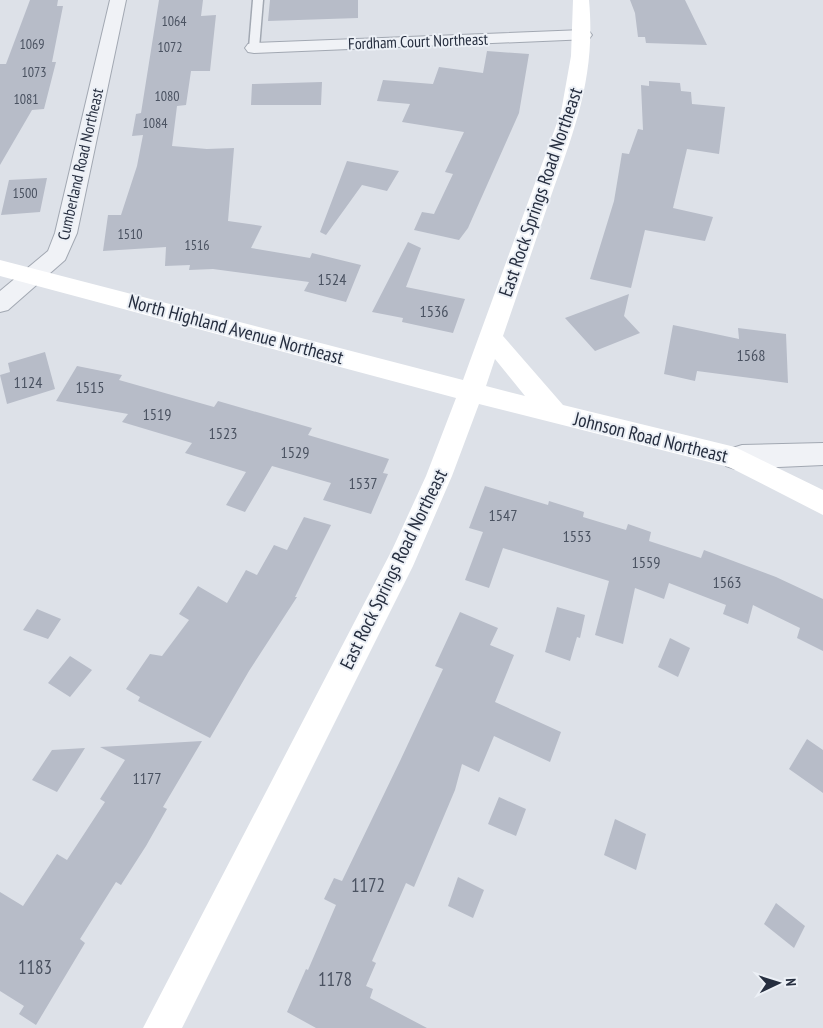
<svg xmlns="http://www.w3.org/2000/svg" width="823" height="1028" font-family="'PT Sans Narrow',sans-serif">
  <rect width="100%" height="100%" fill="#dde1e8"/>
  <path fill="#b7bcc8" d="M30 0H58L57 6H63L52 62H56L44 109 32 110 0 165V64H6Z
    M159 0H203L201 16 216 15 210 71H191L186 105 177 106 172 146 207 149 234 148 228 221 262 226 251 248 310 258 312 253 361 265 346 302 304 291 309 282 213 269 189 270 190 265 165 266 166 247 103 251 108 215H121L137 166 143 135 132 136 136 114 141 113Z
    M270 0H358V18L268 21Z
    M630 0H685L707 45 646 43 645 37H638L635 13Z
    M487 51 529 54 519 113 468 228 459 240 414 230 422 212 434 214 453 174 445 172 464 132 402 122 410 104 377 101 383 80 433 84 439 67 483 73Z
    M649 81 680 83 681 91 691 92 692 104 725 107 719 154 687 149 673 208 713 217 705 241 645 230 631 288 590 279 614 201 622 153 629 154 638 129 643 130 641 85 649 86Z
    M322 82 321 105H251L252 84Z
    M347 161 399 171 387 191 362 185 326 235 320 232Z
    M47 178 40 212 1 215 9 180Z
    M408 242 421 248 406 287 465 299 453 333 402 322 403 318 372 312Z
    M629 294 624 316 640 333 595 351 565 318Z
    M673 325 739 339 738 328 786 334 788 383 697 371 695 381 664 374Z
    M45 352 55 389 7 404 0 375 10 372 8 363Z
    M77 366 122 375 119 380 214 407 218 401 312 428 308 435 389 459 383 473 388 474 371 514 323 500 331 483 272 466 245 512 226 505 246 472 185 453 192 443 122 422 128 414 56 401Z
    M485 486 548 505 549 501 584 512 583 517 626 530 628 524 651 532 649 541 701 558 704 550 776 577 823 599V651L797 638 800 628 753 605 748 624 723 614 726 605 669 583 664 599 635 588 623 644 595 635 609 581 503 548 489 588 465 580 483 532 469 528Z
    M304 517 331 525 295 597H297L249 671 210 738 138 701 140 697 126 689 150 654 162 656 189 620 179 614 198 586 227 603 246 570 257 575 274 545 287 550Z
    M557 607 585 615 580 638 577 637 570 661 545 652Z
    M37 609 61 619 48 639 23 630Z
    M460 612 498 628 490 645 514 655 495 702 561 732 550 762 494 736 479 772 462 764 455 790 414 887 406 883 372 961 376 963 366 986 373 989 370 998 427 1028H316L287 1012 306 969 308 970 336 905 324 899 334 878 342 881 400 761 443 669 435 666Z
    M670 638 690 648 678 677 658 667Z
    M70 656 92 670 70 697 48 683Z
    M807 739 823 750V793L789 769Z
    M202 741 163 807 167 809 146 846 121 885 116 882 80 939 85 943 36 1025 19 1014 24 1006 0 991V892L23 906 57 854 67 860 105 802 100 799 125 760 100 747Z
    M85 748 57 792 32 780 52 750Z
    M499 797 526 809 516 836 488 824Z
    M615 819 646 834 636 870 604 855Z
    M458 877 484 890 473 918 448 906Z
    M776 903 805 926 794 948 764 924Z"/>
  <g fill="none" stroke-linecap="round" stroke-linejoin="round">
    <g stroke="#a2a8b2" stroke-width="3">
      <path id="lane" d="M253 0H263L259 48 254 51 249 48Z"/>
    </g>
    <g stroke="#a2a8b2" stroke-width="2">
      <path id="street" d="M110 0H126L77 233 65 260 8 310 0 312V291L48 251 55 233Z
        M583 30 589 31 592 35 589 39 254 53 248 52 245 48 248 44 254 43Z
        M823 443V465L735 469 726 466 722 458 726 450 742 445Z"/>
    </g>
    <use href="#lane" fill="#f0f2f6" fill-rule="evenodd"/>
    <use href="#street" fill="#f0f2f6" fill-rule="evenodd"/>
    <path fill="#fff" fill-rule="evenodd" d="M573 0H589C596 76 575 129 550 199 534 245 519 290 503 336L563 405 735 447 823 490V515L729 467 479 404 452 476 413 566 182 1028H143L392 550 426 476 456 398 0 276V260L463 380 561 112 571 56ZM495 359 525 396 486 386Z"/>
  </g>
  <g text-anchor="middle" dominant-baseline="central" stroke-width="4" stroke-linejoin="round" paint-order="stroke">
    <g font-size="14" fill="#4a5261">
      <text x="174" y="21">1064</text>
      <text x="32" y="44">1069</text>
      <text x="170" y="47">1072</text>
      <text x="34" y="72">1073</text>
      <text x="167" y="96">1080</text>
      <text x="26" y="99">1081</text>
      <text x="155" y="123">1084</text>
      <text x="25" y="193">1500</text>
      <text x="130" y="234">1510</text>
      <text x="197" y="245">1516</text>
    </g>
    <g font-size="16" fill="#262e3f" stroke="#ecf0f6">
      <text transform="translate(418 41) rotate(-2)">Fordham Court Northeast</text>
      <text transform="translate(80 164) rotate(-77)">Cumberland Road Northeast</text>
    </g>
    <g font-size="16" fill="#4a5261">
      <text x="332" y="279">1524</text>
      <text x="434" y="311">1536</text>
      <text x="751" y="355">1568</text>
      <text x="28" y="382">1124</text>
      <text x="90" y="387">1515</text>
      <text x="157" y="414">1519</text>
      <text x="223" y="433">1523</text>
      <text x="295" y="452">1529</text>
      <text x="363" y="483">1537</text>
      <text x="503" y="515">1547</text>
      <text x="577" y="536">1553</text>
      <text x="646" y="562">1559</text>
      <text x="727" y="582">1563</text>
      <text x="147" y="778">1177</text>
    </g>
    <g font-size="19" fill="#262e3f" stroke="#ecf0f6">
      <text transform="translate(540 192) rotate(-71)">East Rock Springs Road Northeast</text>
      <text transform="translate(236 329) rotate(15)">North Highland Avenue Northeast</text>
      <text transform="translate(651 437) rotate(14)">Johnson Road Northeast</text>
      <text transform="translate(393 569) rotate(-64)">East Rock Springs Road Northeast</text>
    </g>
    <g font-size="19" fill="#4a5261">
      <text x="368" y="885">1172</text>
      <text x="35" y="967">1183</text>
      <text x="335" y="979">1178</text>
    </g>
  </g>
  <g transform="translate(778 983) rotate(86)" stroke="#ecf0f6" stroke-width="4" paint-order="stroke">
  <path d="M0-4L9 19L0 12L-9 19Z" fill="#262e3f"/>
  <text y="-8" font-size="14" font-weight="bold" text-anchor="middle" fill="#262e3f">N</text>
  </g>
</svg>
